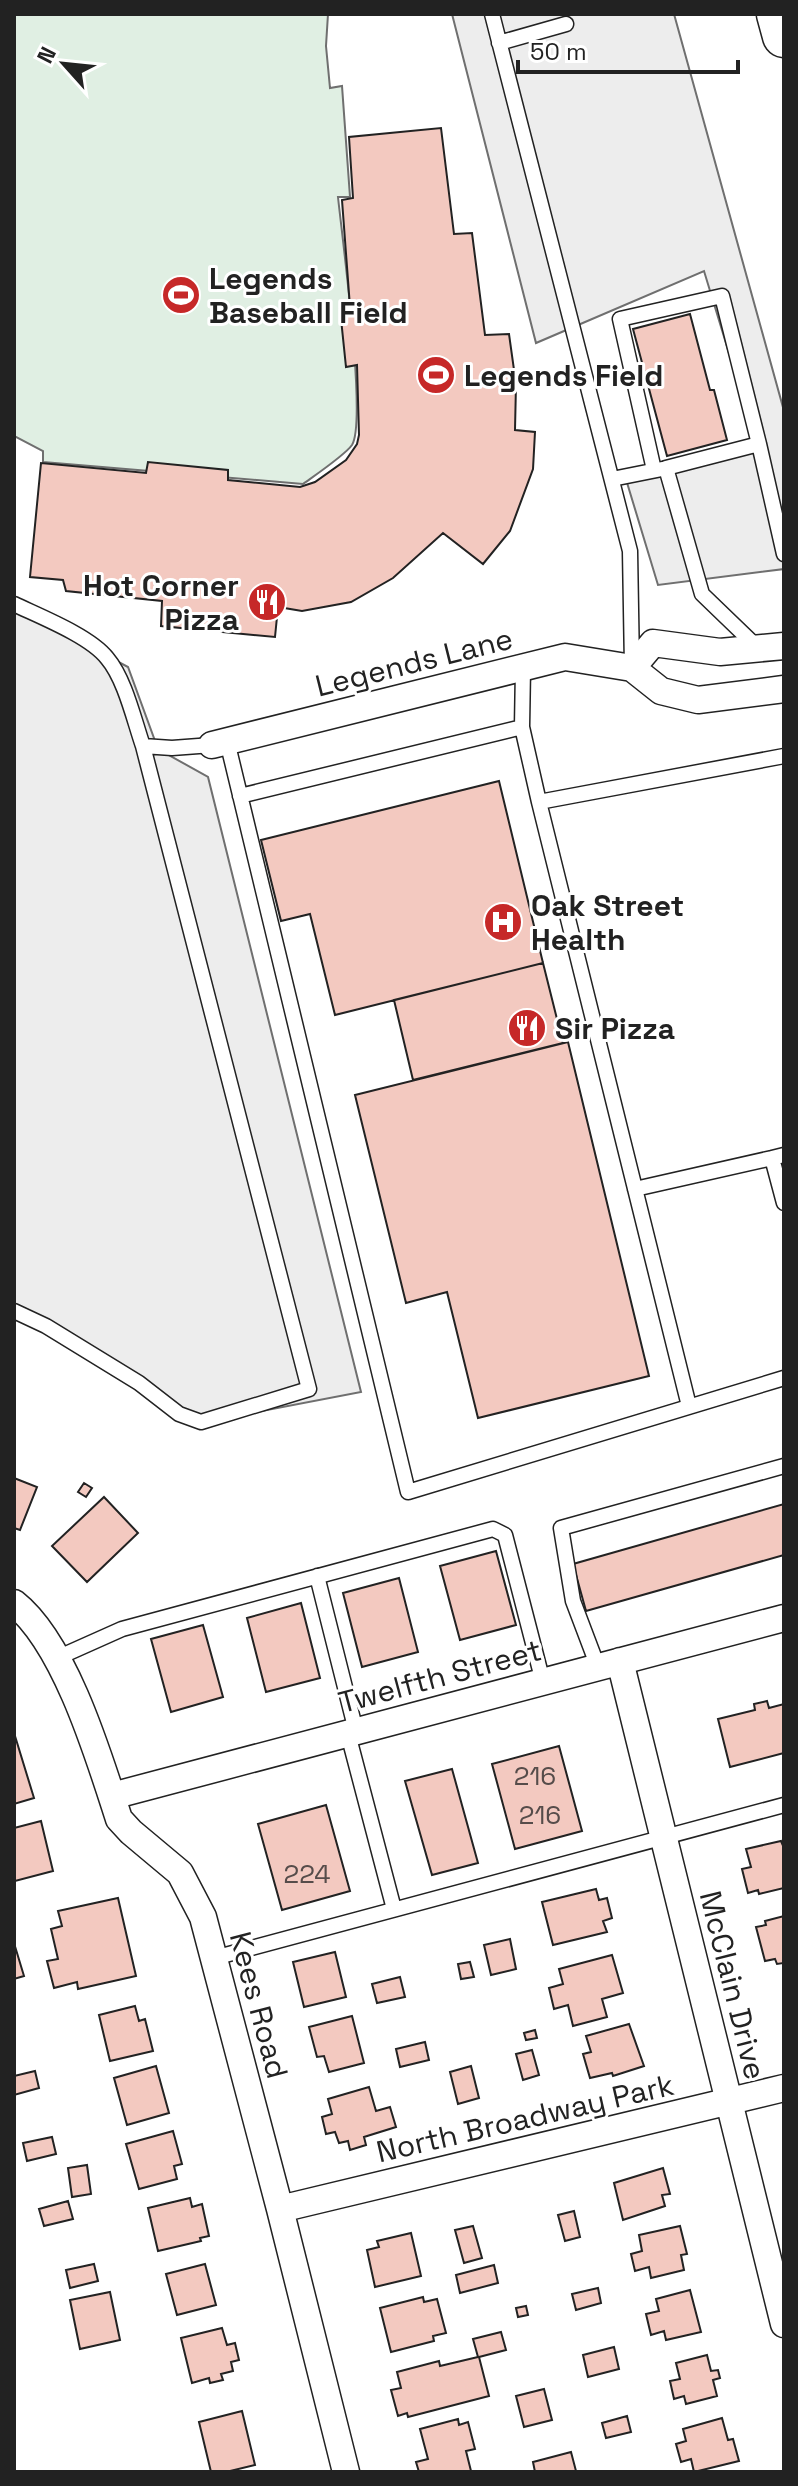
<svg xmlns="http://www.w3.org/2000/svg" width="798" height="2486" font-family="'Space Grotesk',sans-serif">
  <rect width="100%" height="100%" fill="#fff"/>
  <path fill="#e0efe3" stroke="#6f6f6f" stroke-width="2" d="M14 14H328L326 46 330 88 342 86 350 197H338C342 236 367 421 352 445 345 455 314 476 303 484L43 462V451L14 436Z"/>
  <path fill="#ededed" stroke="#6f6f6f" stroke-width="2" d="M452 14H674L784 411V569L658 585 625 476 756 442 704 271 536 343Z
    M14 606 128 667 158 749 208 777 361 1392 205 1422 40 1321 14 1312Z"/>
  <path fill="#f3c9c0" stroke="#222" stroke-width="2" d="M441 128 454 234 472 233 485 335 509 334 516 384 515 430 535 432 533 469 510 531 483 564 443 533 393 578 351 602 302 611 278 607 275 637 161 626 162 601 66 591 63 580 30 577 41 463 146 473 148 462 228 470V480L300 487 315 482 346 460 357 444 359 435 357 365 346 367 340 309 350 307 342 200 353 198 349 137Z
    M690 314 710 390H714L727 440 667 456 633 329Z
    M499 781 543 963 335 1015 310 914 281 921 261 840Z
    M543 963 563 1043 413 1080 394 1000Z
    M568 1042 649 1376 478 1418 447 1292 406 1303 355 1095Z
    M14 1478 37 1487 20 1530 14 1528Z
    M84 1483 92 1488 86 1497 78 1492Z
    M104 1497 138 1533 87 1582 52 1546Z
    M784 1504V1555L586 1611 573 1564Z
    M496 1551 516 1625 460 1640 440 1566Z
    M399 1578 418 1652 362 1667 343 1593Z
    M301 1603 320 1678 266 1692 247 1618Z
    M203 1625 223 1697 171 1712 151 1639Z
    M767 1701 769 1708 784 1704V1753L730 1767 718 1719 755 1710 754 1704Z
    M15 1736 34 1798 14 1804V1737Z
    M559 1746 582 1831 515 1849 492 1764Z
    M452 1769 478 1863 432 1875 405 1781Z
    M326 1805 350 1891 282 1910 258 1824Z
    M41 1821 53 1871 15 1881 14 1828Z
    M781 1841 784 1848V1888L759 1894 758 1890 748 1893 742 1869 751 1867 746 1849Z
    M596 1889 599 1900 607 1898 612 1918 603 1921 607 1932 553 1945 542 1902Z
    M118 1898 136 1976 78 1989 77 1982 54 1988 47 1961 58 1959 51 1929 62 1926 58 1911Z
    M784 1916V1963L777 1964 775 1959 765 1961 756 1927 766 1925 765 1921Z
    M510 1939 516 1969 491 1975 484 1945Z
    M14 1943 24 1976 14 1979Z
    M335 1952 346 1997 304 2007 293 1962Z
    M612 1955 623 1993 602 1999 607 2017 573 2026 568 2005 554 2009 549 1988 563 1984 559 1969Z
    M470 1962 474 1977 461 1979 458 1964Z
    M400 1977 405 1997 377 2003 372 1984Z
    M135 2006 139 2021 145 2019 153 2051 110 2061 99 2015Z
    M352 2016 364 2063 329 2072 324 2056 317 2057 309 2027Z
    M629 2024 644 2066 613 2076 612 2073 590 2078 583 2054 591 2052 586 2036Z
    M535 2030 537 2038 526 2040 524 2033Z
    M425 2042 429 2060 400 2067 396 2049Z
    M532 2050 539 2075 523 2080 516 2054Z
    M156 2066 169 2113 127 2125 114 2078Z
    M471 2066 479 2098 458 2104 450 2072Z
    M35 2071 39 2088 14 2095V2076Z
    M369 2087 376 2111 390 2107 396 2127 364 2137 366 2145 350 2150 348 2141 339 2143 335 2132 326 2134 322 2117 332 2114 328 2099Z
    M173 2131 182 2164 174 2166 177 2179 139 2189 126 2144Z
    M52 2137 56 2154 27 2161 23 2143Z
    M87 2165 91 2194 72 2197 68 2168Z
    M663 2168 670 2194 662 2195 665 2206 623 2220 614 2183Z
    M190 2198 192 2207 202 2204 209 2236 200 2238 201 2241 158 2251 148 2208Z
    M68 2201 73 2219 44 2226 39 2209Z
    M574 2211 580 2237 565 2241 558 2215Z
    M473 2226 482 2258 464 2263 455 2230Z
    M680 2226 687 2254 681 2255 684 2270 651 2278 649 2267 635 2271 631 2254 642 2251 639 2235Z
    M411 2233 421 2276 375 2287 367 2250 379 2247 377 2241Z
    M94 2264 98 2281 70 2288 66 2270Z
    M205 2264 216 2305 177 2315 166 2274Z
    M494 2265 498 2283 460 2293 456 2275Z
    M598 2288 601 2303 576 2310 572 2294Z
    M690 2290 701 2332 666 2340 664 2331 651 2335 646 2314 659 2311 656 2299Z
    M110 2292 120 2340 80 2349 70 2300Z
    M423 2297 424 2302 437 2299 446 2333 433 2336 434 2341 391 2352 380 2308Z
    M526 2306 528 2315 518 2317 516 2308Z
    M222 2328 227 2345 235 2343 239 2360 231 2362 233 2371 221 2374 223 2380 210 2383 209 2378 192 2383 181 2338Z
    M501 2332 506 2350 479 2357 489 2396 408 2417 407 2413 398 2416 391 2390 401 2388 397 2372 439 2361 440 2366 478 2357 473 2339Z
    M614 2347 619 2369 588 2377 583 2355Z
    M707 2355 711 2371 718 2370 720 2378 713 2380 717 2396 686 2404 684 2396 674 2399 670 2381 680 2379 676 2363Z
    M544 2389 552 2420 524 2427 516 2396Z
    M242 2411 255 2465 226 2472H211L199 2422Z
    M627 2416 631 2432 606 2438 602 2423Z
    M722 2418 728 2440 733 2439 739 2461 694 2472 691 2459 681 2462 676 2444 686 2441 683 2429Z
    M458 2419 459 2425 468 2422 475 2449 466 2451 471 2471 419 2472 416 2462 428 2459 420 2429Z
    M571 2452 576 2471 535 2472 533 2462Z"/>
  <g fill="none" stroke-linecap="round" stroke-linejoin="round">
    <g stroke="#222" stroke-width="17">
      <path id="service" d="M492 14 630 551 632 667
        M499 43 566 24
        M654 470 620 319 722 296 759 444
        M612 479 662 469
        M14 604C39 616 90 636 107 658 125 679 134 720 143 746L172 748 212 745
        M759 649 702 594 666 468 759 444 784 554
        M522 727 539 802 784 756
        M227 741 408 1492 784 1378
        M240 796 522 727 523 668
        M539 802 689 1406
        M784 1155 772 1158 784 1203
        M635 1189 772 1158
        M14 1311 46 1326 139 1383 179 1414 201 1422 309 1389 143 746
        M317 1576 356 1731
        M57 1658 122 1629 493 1529 505 1535 543 1682
        M598 1667 573 1601 561 1528 784 1466
        M348 1734 394 1909
        M214 1958 784 1805"/>
    </g>
    <g stroke="#222" stroke-width="29">
      <path id="minor" d="M632 668 653 643 720 652 784 646
        M212 745 565 657 632 668 661 691 698 700 784 689
        M14 1603C65 1643 99 1757 119 1819L131 1832 180 1873 203 1917 280 2209 346 2472
        M620 1661 784 2324
        M112 1796 784 1618
        M280 2209 784 2088"/>
    </g>
    <g stroke="#222" stroke-width="45">
      <path id="primary" d="M778 14 784 36"/>
    </g>
    <use href="#service" stroke="#fff" stroke-width="14"/>
    <use href="#minor" stroke="#fff" stroke-width="26"/>
    <use href="#primary" stroke="#fff" stroke-width="42"/>
  </g>
  <defs>
    <g id="stadium-disc" transform="scale(2)"><circle r="9.5" fill="#c62828" stroke="#fff"/><path d="M0-5a6.5 5 0 1 0 0 10a6.5 5 0 1 0 0-10ZM-3.5-1.8h7v3.6h-7Z" fill="#fff"/></g>
    <g id="restaurant-disc" transform="scale(2)"><circle r="9.5" fill="#c62828" stroke="#fff"/><path d="M-5-6h1v4h1v-4h1v4h1v-4h1v5L-1.5 .5V6h-2V.5L-5-1ZM5-6V6H3V1.5H1.5Q1.5-4 5-6Z" fill="#fff"/></g>
    <g id="hospital-disc" transform="scale(2)"><circle r="9.5" fill="#c62828" stroke="#fff"/><path d="M-5-5h3v3.5h4V-5h3V5h-3V1.5h-4V5h-3Z" fill="#fff"/></g>
  </defs>
  <g fill-rule="evenodd">
    <use href="#stadium-disc" x="181" y="295"/>
    <use href="#stadium-disc" x="436" y="375"/>
    <use href="#restaurant-disc" x="267" y="602"/>
    <use href="#hospital-disc" x="503" y="922"/>
    <use href="#restaurant-disc" x="527" y="1028"/>
  </g>
  <g text-anchor="middle" dominant-baseline="central" stroke-width="6" stroke-linejoin="round" paint-order="stroke">
    <g font-size="26" fill="#564c4a">
      <text x="535" y="1776">216</text>
      <text x="540" y="1815">216</text>
      <text x="307" y="1874">224</text>
    </g>
    <g font-size="30" font-weight="bold" fill="#222" stroke="#fff" text-anchor="start">
      <text x="209" y="278">Legends<tspan x="209" dy="34">Baseball Field</tspan></text>
      <text x="464" y="375">Legends Field</text>
      <text x="239" y="585" text-anchor="end">Hot Corner<tspan x="239" dy="34">Pizza</tspan></text>
      <text x="531" y="905">Oak Street<tspan x="531" dy="34">Health</tspan></text>
      <text x="555" y="1028">Sir Pizza</text>
    </g>
    <g font-size="30" fill="#222" stroke="#fff">
      <text transform="translate(414 662) rotate(-14)">Legends Lane</text>
      <text transform="translate(440 1676) rotate(-15)">Twelfth Street</text>
      <text transform="translate(733 1985) rotate(76)">McClain Drive</text>
      <text transform="translate(259 2005) rotate(75)">Kees Road</text>
      <text transform="translate(525 2118) rotate(-13)">North Broadway Park</text>
    </g>
  </g>
  <rect width="798" height="2486" fill="none" stroke="#222222" stroke-width="32"/>
  <g transform="translate(64 64) rotate(297)" stroke="#ffffff" stroke-width="6" paint-order="stroke">
  <path d="M0-6L14 30L0 20L-14 30Z" fill="#222222"/>
  <text y="-12" font-size="22" font-weight="bold" text-anchor="middle" fill="#222222">N</text>
  </g>
  <path d="M518 60v12h220v-12" fill="none" stroke="#222222" stroke-width="4"/>
  <text x="530" y="60" font-size="24" fill="#222222" stroke="#ffffff" stroke-width="6" paint-order="stroke">50 m</text>
</svg>
